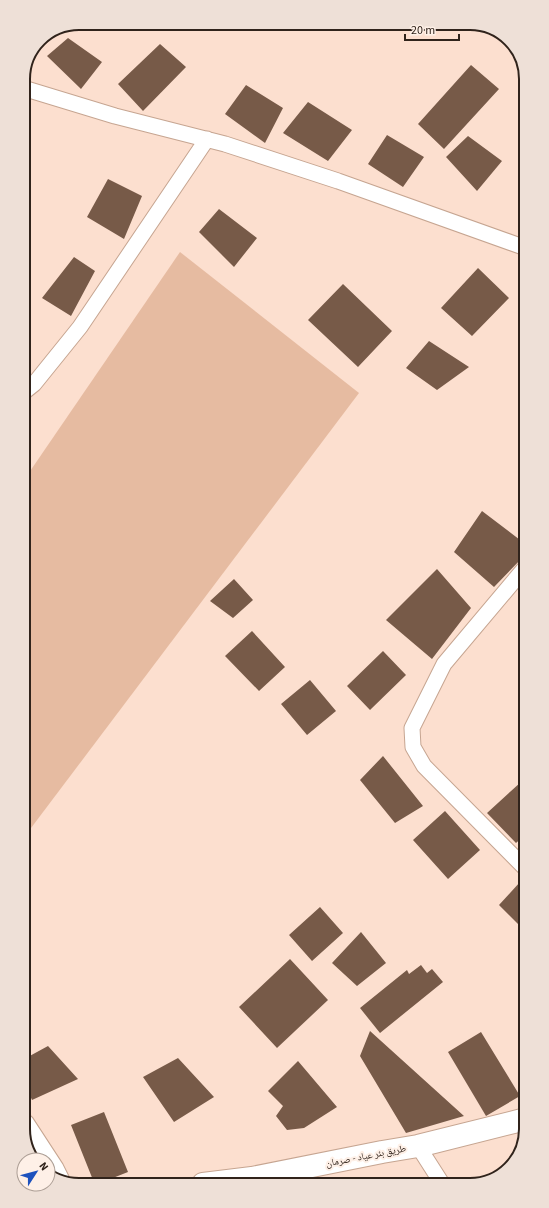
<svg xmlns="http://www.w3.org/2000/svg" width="549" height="1208" font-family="'Source Sans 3','Noto Naskh Arabic',sans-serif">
  <rect width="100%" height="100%" fill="#fcdfcf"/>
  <path fill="#e6bba1" d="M180 252 359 393 25 836 24 480Z"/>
  <path fill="#775a48" d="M68 38 102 62 81 89 47 56Z
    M160 44 186 67 143 111 118 84Z
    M471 65 499 89 444 149 418 124Z
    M246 85 283 108 265 143 225 114Z
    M308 102 352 130 328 161 283 133Z
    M387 135 424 157 403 187 368 164Z
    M468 136 502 161 477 191 446 157Z
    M108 179 142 196 124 239 87 217Z
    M219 209 257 238 234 267 199 232Z
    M74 257 95 271 71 316 42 298Z
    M478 268 509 298 472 336 441 308Z
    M343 284 392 331 358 367 308 320Z
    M429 341 469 367 437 390 406 368Z
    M482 511 524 543V556L494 587 454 552Z
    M437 569 471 608 432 659 386 620Z
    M234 579 253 600 233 618 210 601Z
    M252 631 285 667 259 691 225 656Z
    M383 651 406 675 370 710 347 686Z
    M310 680 336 711 307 735 281 704Z
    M383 756 423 806 395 823 360 780Z
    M521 782 525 787V835L516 843 487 813Z
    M445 811 480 850 448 879 413 840Z
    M520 882 525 887V931L499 905Z
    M320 907 343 933 312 961 289 935Z
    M361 932 386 963 357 986 332 963Z
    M290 959 328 1000 277 1048 239 1007Z
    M421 965 427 973 432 969 443 982 380 1033 360 1008 407 970 409 974Z
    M370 1031 464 1116 406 1133 360 1056Z
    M481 1032 520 1096 486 1116 448 1052Z
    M48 1046 78 1079 32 1100 26 1087V1058Z
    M178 1058 214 1097 174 1122 143 1077Z
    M298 1061 337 1107 304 1128 287 1130 276 1116 283 1106 268 1091Z
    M104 1112 128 1172 95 1185 71 1125Z
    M432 1176 436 1182H418Z"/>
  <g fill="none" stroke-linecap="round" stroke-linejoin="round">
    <g stroke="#c6a591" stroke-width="17">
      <path id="minor" d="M23 88 115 116 225 144 338 181 523 247
        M24 392 34 384 80 327 207 139
        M524 569 444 664 412 728 413 747 424 766 525 868
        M26 1122 56 1168 62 1180
        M418 1146 441 1182"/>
    </g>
    <g stroke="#c6a591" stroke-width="24">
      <path id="trunk" d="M203 1184 252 1178 382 1152 418 1146 526 1119"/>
    </g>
    <use href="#minor" stroke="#fff" stroke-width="15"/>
    <use href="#trunk" stroke="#fff" stroke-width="22"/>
  </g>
  <g text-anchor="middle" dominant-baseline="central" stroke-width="4" stroke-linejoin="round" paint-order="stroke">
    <g font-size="10" fill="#30231b" stroke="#fef0e7">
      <text transform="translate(366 1156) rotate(-11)">طريق بئر عياد - صرمان</text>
    </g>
  </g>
  <path d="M0 0H549V1208H0ZM79 30H470A49 49 0 0 1 519 79V1129A49 49 0 0 1 470 1178H79A49 49 0 0 1 30 1129V79A49 49 0 0 1 79 30Z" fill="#eee0d7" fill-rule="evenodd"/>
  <path fill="none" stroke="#30231b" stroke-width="2" d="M79 30H470A49 49 0 0 1 519 79V1129A49 49 0 0 1 470 1178H79A49 49 0 0 1 30 1129V79A49 49 0 0 1 79 30Z"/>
  <g transform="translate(36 1172) rotate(54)"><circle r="19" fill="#fef0e7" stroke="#ac9e95"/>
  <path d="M0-3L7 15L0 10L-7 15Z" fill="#1d51bd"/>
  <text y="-6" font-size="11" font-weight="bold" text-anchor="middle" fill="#30231b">N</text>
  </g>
  <path d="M405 34v6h54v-6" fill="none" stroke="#30231b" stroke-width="2"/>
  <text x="411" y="34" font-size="12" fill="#30231b" stroke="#fef0e7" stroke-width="3" paint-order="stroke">20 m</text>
</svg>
